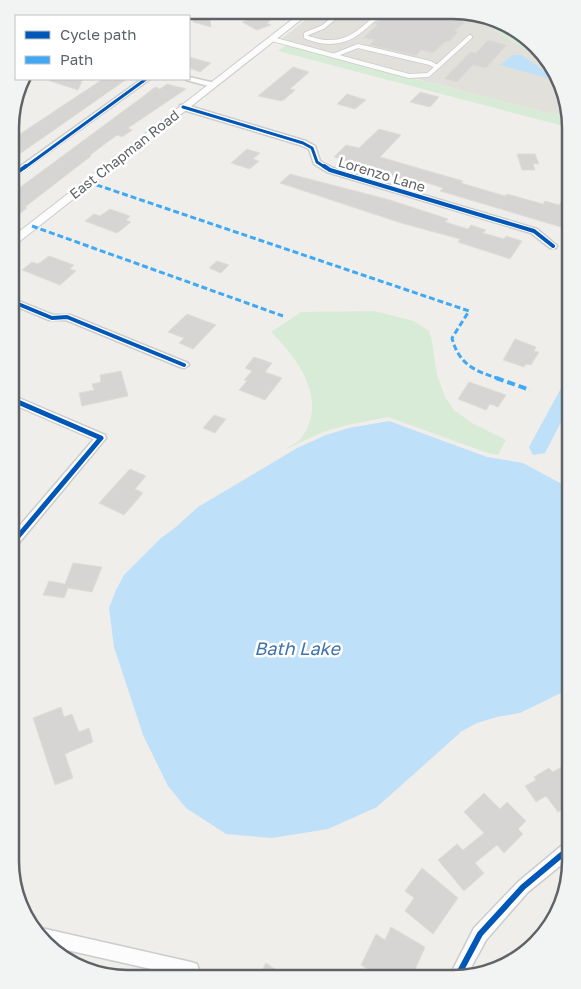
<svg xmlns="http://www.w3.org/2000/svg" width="581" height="989" font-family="'Golos Text',sans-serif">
  <rect width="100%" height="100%" fill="#efeeea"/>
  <path fill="#e2e0da" d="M317 11 476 12 547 63 562 83 566 102 560 113H547L277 42Z"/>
  <path fill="#d8ebd6" d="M476 12 525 34 547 63 496 32Z
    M286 45 547 113H560L566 102 571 128 278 51Z
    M374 311 414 321 429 331 432 341 437 375 445 397 454 410 472 423 506 440 498 455 488 453 388 417 347 425 323 432 286 449C291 445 299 442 302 437 328 401 299 359 271 332L301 312Z"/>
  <path fill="#bfe0f9" d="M513 55H521L561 82 500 65Z
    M571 370V403L545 453 533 455 529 447Z
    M389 421 487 457 523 463 571 489V688L520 713 497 717 477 723 462 731 377 807 328 829 272 838 226 834 186 808 168 786 143 735 114 647 109 608 116 590 124 575 161 538 176 527 198 507 297 448 326 435 349 428Z"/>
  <path fill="#d6d5d3" stroke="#deddd9" d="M193 11H209L211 27 193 22Z
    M391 12H449L458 14 454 19 465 22 455 31 458 32 449 42 446 41 433 53 421 50 416 56 369 45 374 40 363 38 377 25 374 24Z
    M266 13 277 15 267 23 271 25 257 30 242 22Z
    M488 40 507 45 486 68 473 65 457 82 444 79 470 52 476 53Z
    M189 57 211 63 200 72 189 68Z
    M293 67 309 72 290 89 295 90 285 99 281 101 258 96Z
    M50 79H83L78 90 50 81Z
    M103 79H127L11 160V140Z
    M167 84 186 89 128 128 132 130 122 137 117 135 90 155 91 156 25 207 27 208 11 220V194L145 95 155 87 160 89Z
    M420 92 439 97 430 107 410 102Z
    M347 94 366 100 355 109 337 104Z
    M379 129 401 135 380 157 463 181 461 183 505 196 507 194 543 204 545 201 559 205 571 187V230L440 191 443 188 421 181 418 184 334 157 346 145 359 148Z
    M247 149 260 153 253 159 259 161 250 169 231 163Z
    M517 154H535L539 164H533L535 170H522Z
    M290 174 390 200 448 219 445 222 468 229 471 225 486 230 483 233 504 239 506 236 522 241 510 259 458 242 460 239 401 223 280 183Z
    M110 209 130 216 126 220 131 222 117 233 85 221 94 214 100 216Z
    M49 256 74 265 70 269 76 271 60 285 22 270 32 262 38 264Z
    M217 261 229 265 221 273 209 268Z
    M187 314 216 325 193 349 179 343 184 338 168 332Z
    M515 339 536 347 534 351 539 352 531 365 526 364 524 367 503 360Z
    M254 357 272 363 265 372 282 378 265 400 239 390 247 381 244 380 252 371 245 368Z
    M121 371 128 396 82 406 79 393 94 390 92 384 101 382 100 375Z
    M469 382 506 395 498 407 490 404 486 410 458 399Z
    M214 415 226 419 215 433 203 428Z
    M130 469 146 476 135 489 143 493 124 515 99 503Z
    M73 563 102 567 92 592 68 588 64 598 43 595 49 581 65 584Z
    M61 707 64 717 72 714 79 732 89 728 93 742 65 754 73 778 55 785 33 718Z
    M571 761V804L558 812 546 796 536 802 525 786 536 780 534 777 549 768 553 772Z
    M484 793 500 809 507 802 526 821 518 829 523 834 504 853 497 845 475 863 484 873 464 891 438 860 457 844 463 850 484 833 464 812Z
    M422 868 458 898 433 934 405 911 414 898 405 891Z
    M391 927 425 947 411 979H383L361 965 376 934 385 940Z
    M266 963 279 972 276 978H258Z"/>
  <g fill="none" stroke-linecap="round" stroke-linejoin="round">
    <g stroke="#cbcccc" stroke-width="5.5">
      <path id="service" d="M343 11 323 27 306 34V37C342 51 356 35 382 12
        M272 39 409 76 428 75 437 67 430 63 358 46 335 55
        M437 67 470 37"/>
    </g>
    <g stroke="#cbcccc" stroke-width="3">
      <path id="minor" d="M189 77 215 83 216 85 212 87 186 80 185 79H189Z
        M142 79H150L11 179V173Z
        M180 105H186L306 141 315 146 320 161 333 168 537 229 557 246 556 248H550L531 233 327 172 314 164 309 149 300 145 180 109Z
        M11 298 53 315H70L188 363 189 365 184 368 180 367 66 320H49L11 304Z
        M11 395 105 435 106 438 14 549 10 551V537L94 439 11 403Z
        M571 840V857L528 892 486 940 466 977 448 979 474 928 518 882 566 842Z
        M41 928 191 962 197 964 199 970 197 976 191 978 49 946 37 930Z"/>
    </g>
    <g stroke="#cbcccc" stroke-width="2">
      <path id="tertiary" d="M303 11H312L15 245 11 246V238Z"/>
    </g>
    <path stroke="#cacfcc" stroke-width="2" stroke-dasharray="3 2" stroke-linecap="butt" d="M349 12 365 16"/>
    <use href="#service" stroke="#fdfcfc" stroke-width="4"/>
    <use href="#minor" fill="#fdfcfc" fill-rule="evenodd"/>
    <use href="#tertiary" fill="#fdfcfc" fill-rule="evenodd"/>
    <path stroke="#3fa9f5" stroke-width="3" stroke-dasharray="6 3" stroke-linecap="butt" d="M88 182 469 311 452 338C459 365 475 371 500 379
      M32 226 283 316"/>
    <path stroke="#3fa9f5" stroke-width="4" stroke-dasharray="8 4" stroke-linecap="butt" d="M496 378 530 390"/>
    <g stroke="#fff" stroke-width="5">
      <path id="cycleway-far3" d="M183 107 303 143 312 148 317 162 326 168
        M24 168 146 79"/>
    </g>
    <g stroke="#fff" stroke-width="6">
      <path id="cycleway-far2" d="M324 166 330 170 534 231 553 246
        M11 177 26 166
        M11 301 52 318 67 317 184 365"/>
    </g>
    <g stroke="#fff" stroke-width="8">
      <path id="cycleway-far1" d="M10 546 101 438 11 399"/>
    </g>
    <g stroke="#fff" stroke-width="9">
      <path id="cycleway" d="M456 979 480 934 523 887 571 847"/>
    </g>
    <use href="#cycleway-far3" stroke="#0057b8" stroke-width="3"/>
    <use href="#cycleway-far2" stroke="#0057b8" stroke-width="4"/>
    <use href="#cycleway-far1" stroke="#0057b8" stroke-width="5"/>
    <use href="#cycleway" stroke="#0057b8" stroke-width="6"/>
  </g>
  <g text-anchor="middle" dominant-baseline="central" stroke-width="5" stroke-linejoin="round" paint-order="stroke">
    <g font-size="14" fill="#5f6368" stroke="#fff">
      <text transform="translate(124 154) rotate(-38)">East Chapman Road</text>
      <text transform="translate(382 174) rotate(17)">Lorenzo Lane</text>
    </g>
    <g font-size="18" font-style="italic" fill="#4174aa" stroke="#fff">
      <text x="297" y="648">Bath Lake</text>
    </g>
  </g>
  <path d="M0 0H581V989H0ZM128 19H453A109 109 0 0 1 562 128V861A109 109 0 0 1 453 970H128A109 109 0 0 1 19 861V128A109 109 0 0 1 128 19Z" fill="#f2f3f3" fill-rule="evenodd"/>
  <path fill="none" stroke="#5f6368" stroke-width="2.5" d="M128 19H453A109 109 0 0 1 562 128V861A109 109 0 0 1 453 970H128A109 109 0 0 1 19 861V128A109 109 0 0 1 128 19Z"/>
  <rect x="15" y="15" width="175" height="65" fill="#ffffff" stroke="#bfc1c3"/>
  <rect x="25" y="31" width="25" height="8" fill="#0057b8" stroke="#bfc1c3"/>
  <text x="60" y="40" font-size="15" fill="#5f6368">Cycle path</text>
  <rect x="25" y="56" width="25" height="8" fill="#3fa9f5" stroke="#bfc1c3"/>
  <text x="60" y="65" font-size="15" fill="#5f6368">Path</text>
</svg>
